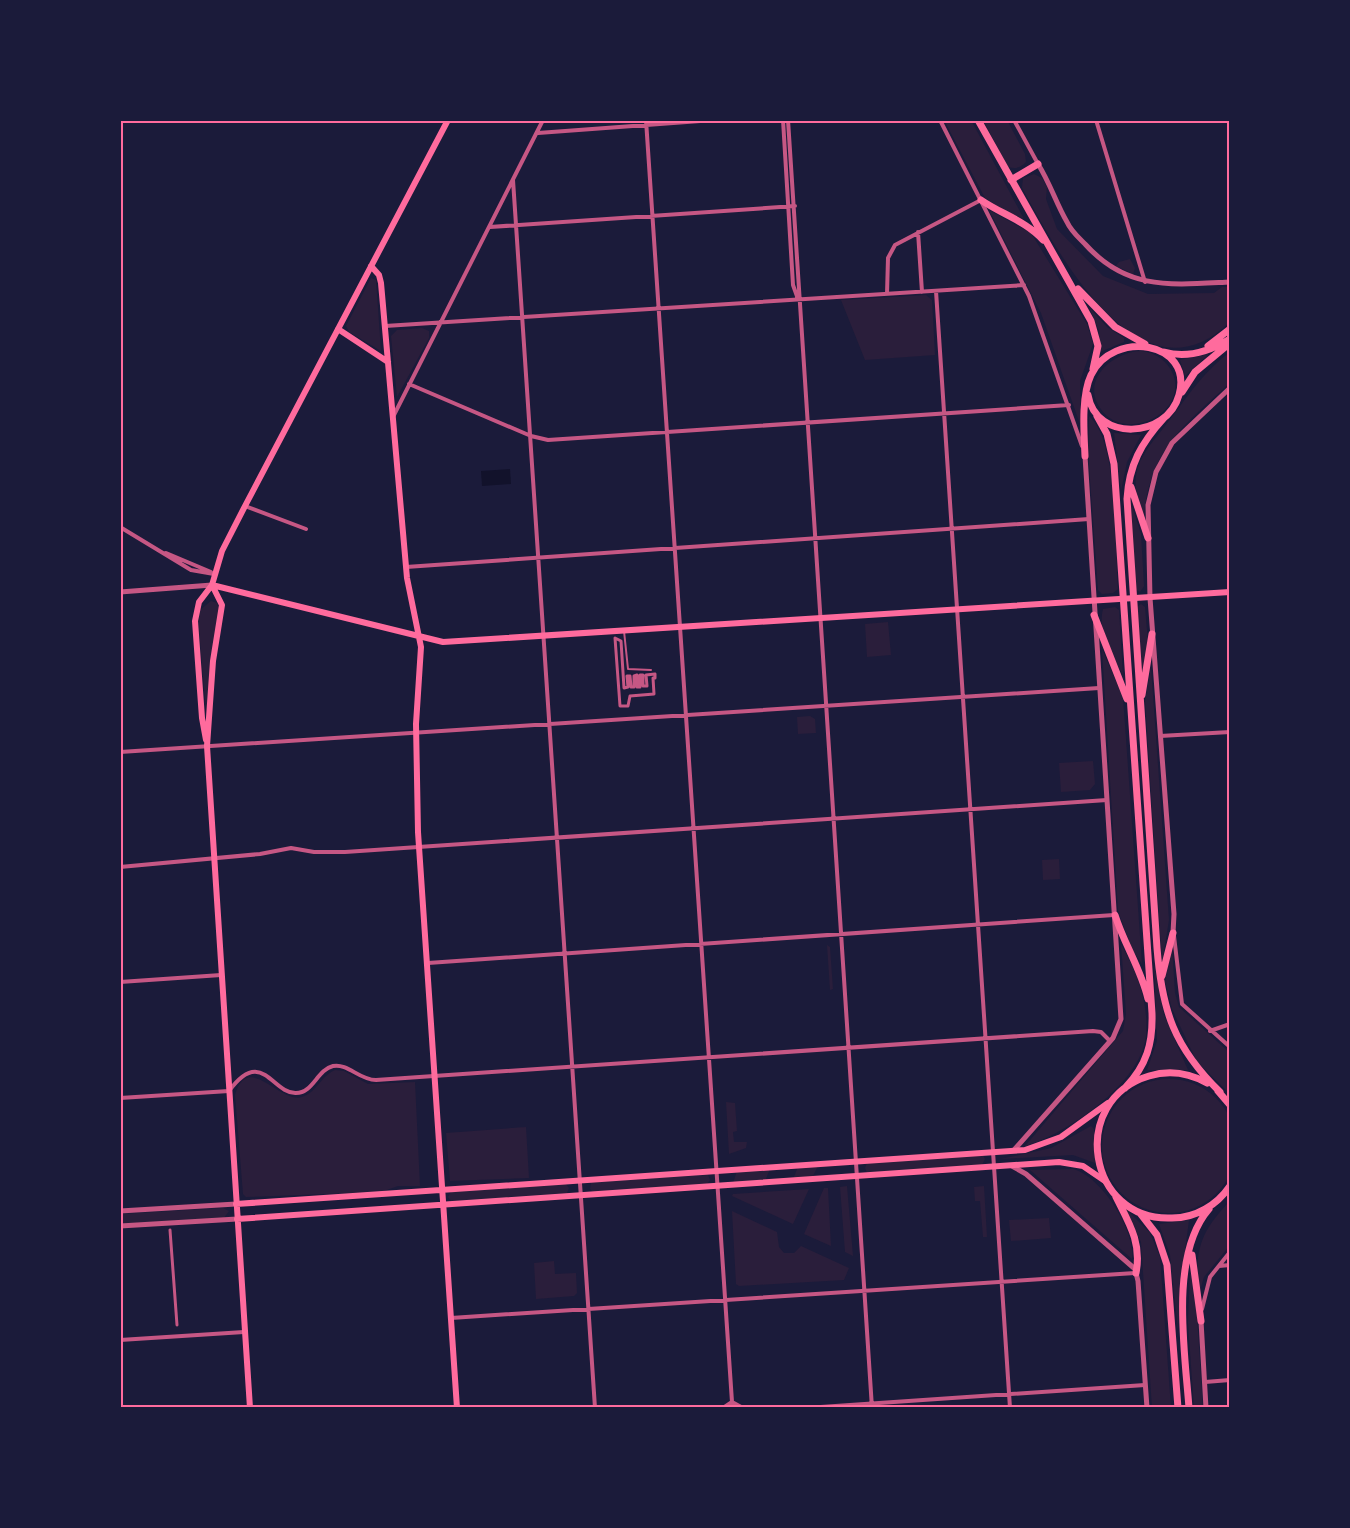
<svg xmlns="http://www.w3.org/2000/svg" width="1350" height="1528" font-family="'PT Serif',serif">
  <rect width="100%" height="100%" fill="#1b1b3a"/>
  <path fill="#2a1e3b" d="M944 120H971L1024 219 1006 212 985 198Z
    M983 120H1007L1025 154 1026 162C1020 168 1016 169 1008 167Z
    M1034 174 1042 178 1047 187 1046 199 1057 229 1103 276 1148 294 1214 293 1222 287H1230V322C1140 409 1058 253 1022 188L1023 178Z
    M989 210 1031 233 1087 324 1093 344 1080 381 1081 427 1041 313Z
    M1130 259 1135 268 1133 274 1116 266 1119 262Z
    M371 278 376 280 381 351 349 332 346 326Z
    M926 295 932 300 935 355 865 360 841 300Z
    M1089 307 1107 327 1124 338V342L1100 352 1099 331Z
    M422 328 429 331V338L397 397 391 336 397 330Z
    M1141 351C1167 353 1186 382 1169 405 1155 425 1121 432 1104 413 1077 383 1111 352 1141 351Z
    M1230 352V383C1184 425 1149 450 1144 517 1122 466 1147 452 1174 414 1192 390 1206 370 1230 352Z
    M1209 354 1185 376 1180 360Z
    M1089 416C1119 441 1115 550 1118 589L1113 593 1102 594 1098 590 1088 451Z
    M1114 433 1141 435 1127 462 1121 491Z
    M1131 503 1141 534 1144 586 1140 592 1135 589Z
    M211 601 217 603 219 608 206 712 198 618 200 610Z
    M1141 604 1145 607 1148 642 1142 678 1137 607Z
    M1115 607 1119 610 1123 675C1113 657 1097 631 1103 609Z
    M888 622 891 655 867 657 865 624Z
    M1102 649 1123 697 1142 964 1132 949 1118 911Z
    M1151 667 1169 920 1162 963 1145 700Z
    M810 716 815 719 816 733 798 734 797 717Z
    M1093 761 1095 784 1090 790 1061 792 1059 763Z
    M1059 859 1060 879 1043 880 1042 860Z
    M1121 944C1137 973 1149 1002 1146 1036 1141 1083 1067 1134 1025 1146L1123 1031 1126 1014Z
    M827 945 830 947 833 989 830 990Z
    M1172 946 1175 993 1179 1007 1230 1053V1094L1197 1062 1172 1009 1165 981Z
    M1154 965 1164 1015 1188 1070H1147L1157 1041Z
    M335 1070 344 1071 368 1084 415 1082 420 1186H398L381 1192 246 1197 243 1194 235 1095C248 1051 280 1104 302 1097 316 1093 321 1076 335 1070Z
    M1102 1146a67 67 0 1 1 134 0a67 67 0 1 1-134 0Z
    M726 1102 735 1103 737 1131 733 1132 734 1142H747L746 1148 729 1154Z
    M1091 1126 1094 1129 1095 1163 1073 1155 1001 1159 1051 1148Z
    M526 1127 529 1178 450 1181 446 1133Z
    M983 1155 985 1159 982 1165 867 1173 865 1168 867 1163Z
    M818 1166 812 1178 793 1179 798 1167Z
    M770 1169 765 1181 733 1183 737 1171Z
    M1073 1169C1101 1176 1136 1231 1132 1259L1030 1170Z
    M708 1175 710 1180 707 1184 593 1192 590 1189 591 1182Z
    M565 1183 569 1188 567 1193 451 1201 448 1197 451 1192Z
    M847 1186 853 1256 845 1252 840 1187Z
    M984 1186 987 1237H983L980 1201H975L974 1187Z
    M824 1188H828L831 1246 804 1234Z
    M809 1189 793 1224 732 1196 733 1194Z
    M1230 1201V1245L1204 1277 1199 1294C1194 1251 1200 1232 1230 1201Z
    M223 1208 229 1211 224 1218 120 1224V1214Z
    M1125 1208 1150 1233 1160 1257 1171 1408H1152L1141 1242Z
    M732 1211 777 1232 779 1247 784 1253H794L801 1246 849 1268 844 1280 739 1286 736 1284Z
    M1049 1218 1051 1238 1011 1241 1009 1220Z
    M1189 1220 1181 1281 1178 1331 1170 1255 1159 1224Z
    M554 1261 555 1274 576 1273 577 1293 574 1296 536 1299 534 1263Z
    M1190 1268 1197 1316 1203 1408H1194L1188 1323Z"/>
  <path fill="#12122b" d="M510 469 511 484 482 486 481 471Z"/>
  <g fill="none" stroke-linecap="round" stroke-linejoin="round">
    <path stroke="#c65784" stroke-width="2" d="M624 631 628 669 651 670"/>
    <path stroke="#c65784" stroke-width="3" d="M615 638 621 641 624 688 628 687 627 676H630L631 687H634V676L637 675V687H640V675H643V686H647L646 675 655 674V678H653L654 694 630 696 628 706H620Z
      M170 1230 177 1325"/>
    <path stroke="#c65784" stroke-width="4" d="M646 120 732 1402
      M783 120 793 285 798 299
      M788 120 872 1408
      M940 120 1029 296 1082 446
      M1014 120 1038 164
      M1096 120 1145 282
      M538 133 714 120
      M513 180 595 1408
      M490 227 795 206
      M918 232 922 292
      M936 291 1010 1408
      M887 294 888 258 895 245 981 200
      M385 326 1024 285
      M409 384 531 436 548 440 1069 405
      M394 415 543 120
      M245 506 306 529
      M120 527 191 570 214 574
      M166 553 211 572
      M406 567 1089 519
      M1160 736 1230 732
      M120 752 1099 688
      M120 867 260 854 291 848 314 852H345L1107 800
      M1174 936 1182 1004 1230 1047
      M428 963 1114 915
      M120 982 221 975
      M1210 1031 1230 1024
      M120 1098 229 1091C262 1046 272 1094 296 1093 313 1093 317 1070 333 1066 348 1063 359 1080 376 1080L1093 1031 1101 1032 1110 1041
      M1219 1266 1230 1265
      M1202 1309 1210 1277 1230 1252
      M451 1318 1135 1273
      M120 1340 244 1332
      M1205 1382 1230 1380
      M723 1408 732 1402 743 1408
      M806 1408 1145 1385"/>
    <path stroke="#c65784" stroke-width="5" d="M1038 164C1050 183 1056 203 1067 222 1071 231 1078 237 1085 244 1127 291 1172 285 1230 282
      M120 592 212 585
      M1173 933 1174 914 1150 598 1148 505 1156 472 1172 443 1230 388
      M1014 1150 1113 1038 1121 1019 1085 456
      M1012 1166 1026 1174 1135 1269 1138 1281 1147 1408
      M120 1211 236 1204
      M120 1226 237 1219
      M1201 1321 1206 1408"/>
    <path stroke="#ff6b9d" stroke-width="6" d="M371 266 379 275 381 283 407 578 421 647 416 724 418 832 457 1408
      M338 329 388 362
      M212 585 443 642 1230 592
      M212 585 222 605 213 661 207 746 250 1408
      M206 740 202 718 195 621 199 602 212 585 222 551 245 506 448 120
      M236 1204 1025 1150 1061 1137 1108 1103
      M237 1219 1059 1162 1083 1166 1105 1181"/>
    <path stroke="#ff6b9d" stroke-width="7" d="M978 120 1091 321 1098 346 1093 369
      M1011 180 1038 164
      M981 200C1001 214 1026 221 1043 240
      M1078 289 1115 327 1145 344
      M1208 346 1230 329
      M1164 352C1187 359 1210 351 1230 339
      M1182 392 1195 372 1230 343
      M1097 416 1107 434 1114 464 1152 1013C1153 1043 1147 1065 1125 1088
      M1164 418C1141 443 1129 465 1127 499L1157 948C1162 1011 1174 1047 1220 1092
      M1085 456C1084 433 1081 396 1091 375 1113 329 1194 341 1179 395 1167 439 1096 442 1088 395
      M1131 487 1148 538
      M1094 615 1127 699
      M1142 695 1152 634
      M1115 915C1124 944 1141 969 1148 999
      M1162 976 1173 933
      M1207 1083C1189 1073 1169 1070 1149 1076 1068 1100 1087 1222 1172 1218 1196 1218 1217 1205 1230 1186
      M1218 1091 1230 1105
      M1116 1197C1129 1223 1142 1243 1136 1273
      M1140 1213 1157 1235 1167 1265 1178 1408
      M1192 1255 1201 1321
      M1189 1408C1185 1352 1169 1255 1209 1209"/>
  </g>
  <rect width="1350" height="1528" fill="none" stroke="#1b1b3a" stroke-width="243"/>
  <rect x="122" y="122" width="1106" height="1284" fill="none" stroke="#ff6b9d" stroke-width="2"/>
</svg>
